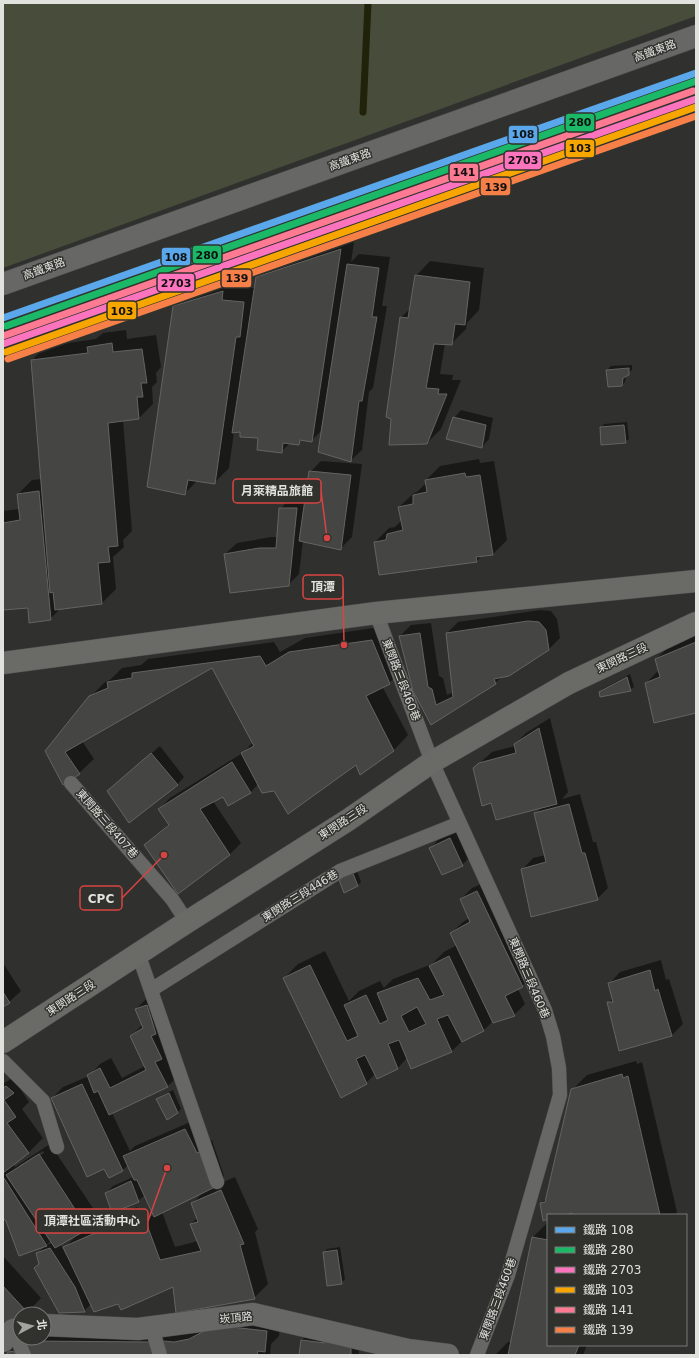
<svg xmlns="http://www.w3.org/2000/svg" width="699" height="1358" font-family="'DejaVu Sans','Noto Sans TC',sans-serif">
  <rect width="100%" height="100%" fill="#30312e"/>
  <path fill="#484c3b" d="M3 3H696V16L3 268Z"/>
  <path fill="#0007" fill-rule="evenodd" d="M355 236 351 262 359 254 390 257 382 306H387L373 388 369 392 362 450 350 461 323 429 311 441 302 439 298 444 290 443 281 452 259 437 241 431 234 432 229 468 214 483 198 480 184 494 174 307 189 292 236 277V286L255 288 257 277 271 263Z
    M430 261 484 268 479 310 467 323 466 329 451 344 445 343 440 374 453 375 452 380H461L441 429 427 443 401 317 411 308 416 276Z
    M126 330 127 339 156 335 161 367 156 373 157 382 152 387 153 404 139 418 123 420 132 531 123 540 124 547 113 557 116 589 102 603 61 608 50 619 29 607 3 609V511L20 509 18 494 32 480 42 479 32 360 46 346 96 339 103 333Z
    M632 365V370L626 375 625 382 622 385 607 370 611 366Z
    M461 410 493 418 489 439 482 447 454 418Z
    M627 422 629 439 625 442 601 427 604 424Z
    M479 459 480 463 494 461 507 540 493 554 482 555 477 561 375 542 389 528 395 527 402 520 399 507 414 493 417 492 426 483V480L440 466Z
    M321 461 362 464 352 537 341 548 303 541 299 574 288 585 225 554 237 543 271 537H278L280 509 291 498 306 497 310 472Z
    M540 610 551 611 557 619 560 638 548 650 502 677 495 683 431 724 400 636 411 625 431 623 439 676 443 678 447 695 454 692 447 633 458 622Z
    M387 626 404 669 389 683 382 686 408 735 394 750 361 773 356 764 275 790 258 784 251 792 228 804 223 795 213 801 241 843 230 854 178 893 145 845 169 824 159 809 170 798 244 752 253 742 212 667 82 741 94 759 79 773 46 751 90 697 105 682 111 679 122 668 141 665 148 659 274 642 280 652 305 638Z
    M696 634V712L646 683 659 670 656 659 671 645Z
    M630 674 634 687 630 690 600 692 603 689Z
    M550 718 568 792 562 799 580 794 593 842H596L608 888 597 899 522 870 533 858 546 855 535 814 542 807 492 801 474 768 492 752 515 746V744L526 733Z
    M160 746 184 777 177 785 116 784Z
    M457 831 470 857 462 865 431 848 438 840Z
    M356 868 361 882 358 885 339 877Z
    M488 881 534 975 522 986 518 989 525 1004 514 1015 493 1021 484 1030 462 1041 452 1051 411 1067 407 1058 398 1068 377 1078 375 1074 366 1083 284 978 298 964 325 951 349 1001 359 991 380 981 384 988 393 979 432 964 444 952 457 945 451 933 463 922 469 918 461 899 472 888Z
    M661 960 666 980 669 979 683 1024 672 1035 608 1003 613 998 609 984 620 972Z
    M3 963 21 991 9 1002 3 1005Z
    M147 998 179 1075 168 1086 112 1113 130 1151 135 1146 197 1119 208 1142 212 1140 224 1176 214 1186 235 1177 258 1229 255 1232 268 1284 254 1298 174 1286 118 1303 91 1304 84 1311 40 1263 37 1254 45 1246 7 1221 3 1216V1084L21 1072 27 1078 19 1087 29 1102 22 1109 43 1138 29 1152 13 1164 15 1167 50 1144 99 1217 86 1230 137 1207 144 1219 154 1215 145 1195 138 1201 106 1193 113 1186 133 1177 128 1165 123 1170 109 1177 104 1168 52 1098 63 1087 89 1076 100 1064 111 1058 122 1078 145 1066 131 1036 142 1025 136 1009ZM149 1015H151L156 1033 155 1034ZM43 1151 44 1153 20 1168V1165ZM203 1192 192 1204 197 1218 191 1224 198 1241 175 1247 162 1212ZM77 1235 65 1247 69 1256 67 1257 60 1244ZM51 1241 52 1243 46 1245Z
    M636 1061 637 1064 642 1062 677 1212 675 1215H574L573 1212 561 1215H548V1218L541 1203 548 1197 572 1090 587 1075Z
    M173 1090 181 1109 178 1112 157 1099 161 1096Z
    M547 1223 548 1345H587L583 1355H495L508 1342H511L533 1237Z
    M340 1247 345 1279 341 1283 324 1252 327 1249Z
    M3 1256 41 1298 27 1313 20 1314V1315L3 1323Z
    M281 1317 279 1336 271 1344 270 1355H7L20 1341H25L27 1344 32 1338H44V1328H165L168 1337 178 1327Z
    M309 1333 358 1338 359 1355H300L302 1340Z
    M378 1348 409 1355H371Z"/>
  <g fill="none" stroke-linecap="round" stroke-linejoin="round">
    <path stroke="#20230a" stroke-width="7" d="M363 112 368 3"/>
  </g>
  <path fill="#454543" stroke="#646462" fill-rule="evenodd" d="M341 249 312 442 300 440 299 445 283 443 282 453 257 450 258 438 240 437V432L232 433 256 277Z
    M347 264 379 268 372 317H377L362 401H359L351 462 318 452Z
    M415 275 470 282 465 325 455 324 452 345 434 344 426 388 439 389 438 394H447L427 444 389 445 391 419 386 417 400 317 408 318Z
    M223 291 222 300 244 302 240 337H236L215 484 188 480 185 495 147 487 173 306Z
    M112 343 113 352 142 349 147 383H141L143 397H137L139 419 108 423 118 546 108 547 110 562 98 563 102 604 55 610 53 592 50 593 31 360 88 353 87 347Z
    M629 368V375L623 378 622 386 608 387 606 370Z
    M453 417 486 425 482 448 446 439Z
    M624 425 626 443 601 445 600 427Z
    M309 471 351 475 341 550 299 541Z
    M465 473 466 477 480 475 493 555 476 557 477 562 379 575 374 542 386 540 387 534 403 530 398 507 413 504V495L427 492 425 480Z
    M39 491 51 620 29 623 28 608 3 610V523L20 520 17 494Z
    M279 508H297L289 586 230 593 224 554 259 548H276Z
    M528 621 539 622 546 630 549 650 509 676 494 679 496 684 431 725 413 691 399 636 420 633 428 687 432 689 436 705 453 697 446 633Z
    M372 640 390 684 366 696 394 751 360 775 356 765 288 814 274 791 262 793 241 753 254 746 212 668 65 752 80 774 63 785 45 751 89 696 108 688 107 682 132 678V673L260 656 266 666 289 652Z
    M696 642V713L654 723 645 683 660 677 655 659Z
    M627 677 631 691 600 697 599 692Z
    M539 728 557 804 496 820 491 803 482 806 473 768 479 763 516 753 514 744Z
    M151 753 178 785 129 823 107 791Z
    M232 762 251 793 228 806 223 797 200 809 230 855 178 894 144 845 169 825 158 809Z
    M569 804 582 853H585L598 900 531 917 521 869 546 862 534 813Z
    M450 838 463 866 442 875 429 848Z
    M352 871 358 886 344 893 338 877Z
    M477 891 523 987 505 996 515 1016 493 1023 450 933 470 922 460 899Z
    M449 956 484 1031 462 1042 448 1015 437 1019 452 1052 411 1069 399 1040 388 1044 398 1069 377 1079 365 1055 356 1059 367 1084 341 1098 283 978 310 965 347 1041 358 1036 344 1005 366 995 380 1024 388 1020 377 993 418 978 430 1000 444 995 429 966ZM417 1007 426 1024 409 1032 401 1016Z
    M650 970 655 991 658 989 672 1036 619 1051 607 1002H613L608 983Z
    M3 992 10 1003 3 1007Z
    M147 1005 156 1034 151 1036 162 1059 155 1062 168 1087 109 1115 98 1091 94 1093 87 1075 100 1068 110 1088 146 1070 130 1036 143 1028 135 1009Z
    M622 1074 623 1078 628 1076 660 1215H573L572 1213 565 1215H548V1219L543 1221 540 1203 545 1202 571 1089Z
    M82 1084 123 1171 109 1178 104 1169 87 1177 51 1098Z
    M6 1086 14 1093 4 1100 16 1117 7 1123 29 1153 3 1173V1088Z
    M169 1093 178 1113 167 1120 156 1099Z
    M185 1129 197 1153 201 1151 213 1188 154 1217 137 1180H134L123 1156Z
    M39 1154 88 1229 55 1248 6 1175Z
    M4 1178 47 1246 19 1256 6 1221 3 1218V1179Z
    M131 1181 139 1202 112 1213 105 1193Z
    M221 1190 244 1244 240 1245 255 1299 176 1313 173 1287 121 1310 118 1304 94 1312 63 1247 123 1221 129 1233 147 1225 160 1260 201 1251 190 1224 198 1222 191 1203Z
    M532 1237 548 1240V1345H579L575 1355H508Z
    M50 1248 75 1287 85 1312 59 1313 34 1268 39 1264 36 1253Z
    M337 1250 342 1284 327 1286 323 1252Z
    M3 1286 28 1313 20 1314V1316L6 1322 3 1325Z
    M222 1326 267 1331 265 1352 258 1351 257 1355H167L163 1341 174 1342 189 1339 208 1329Z
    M325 1339 351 1345V1355H299L301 1340 325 1343Z
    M31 1341 151 1342 156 1355H30L25 1344Z
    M14 1351 16 1355H6L8 1352Z"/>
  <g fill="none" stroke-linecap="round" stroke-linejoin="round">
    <g stroke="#4c4c4b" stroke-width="15">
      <path id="lane" d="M376 613 432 762 545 1010 553 1036 559 1068 560 1095 508 1275 477 1355
        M71 783 172 899 187 922
        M138 953 217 1182
        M151 990 340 871 460 823
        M3 1061 43 1101 57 1147
        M152 1328 160 1355
        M13 1330 24 1355"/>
    </g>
    <g stroke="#4c4c4b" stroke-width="23">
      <path id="street" d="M3 284 696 36
        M44 1325 138 1329 253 1314 408 1350 448 1355
        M3 1341 13 1330 20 1329"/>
    </g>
    <g stroke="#4c4c4b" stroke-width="23">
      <path id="secondary" d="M3 663 376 613 696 581
        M3 1042 187 922 348 820 432 762 569 683 696 623"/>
    </g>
    <use href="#lane" stroke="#676865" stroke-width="14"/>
    <use href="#street" stroke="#676865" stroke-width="22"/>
    <use href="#secondary" stroke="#6a6b66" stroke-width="22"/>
    <g stroke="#31322d" stroke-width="10">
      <path id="rail-1" d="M3 318 696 73"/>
    </g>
    <g stroke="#31322d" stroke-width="10">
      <path id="rail-2" d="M6 326 696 81"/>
    </g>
    <g stroke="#31322d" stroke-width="10">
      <path id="rail-3" d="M3 344 696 99"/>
    </g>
    <g stroke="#31322d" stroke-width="10">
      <path id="rail-4" d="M6 352 696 107"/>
    </g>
    <g stroke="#31322d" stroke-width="10">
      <path id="rail-5" d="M3 336 693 91"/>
    </g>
    <g stroke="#31322d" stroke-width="10">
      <path id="rail-6" d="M8 359 696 116"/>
    </g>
    <use href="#rail-1" stroke="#5aa8eb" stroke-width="7"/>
    <use href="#rail-2" stroke="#1ab867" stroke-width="7"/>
    <use href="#rail-3" stroke="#fc73be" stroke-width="7"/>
    <use href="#rail-4" stroke="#f7a600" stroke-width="7"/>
    <use href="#rail-5" stroke="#fe7a93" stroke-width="7"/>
    <use href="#rail-6" stroke="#f78048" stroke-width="7"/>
  </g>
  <g text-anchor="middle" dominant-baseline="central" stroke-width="3" stroke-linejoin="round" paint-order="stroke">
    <g font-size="11" fill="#e1e1de" stroke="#31322d">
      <text transform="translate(655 51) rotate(-20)">高鐵東路</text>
      <text transform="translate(350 160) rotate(-20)">高鐵東路</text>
      <text transform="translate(44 269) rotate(-20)">高鐵東路</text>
      <text transform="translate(622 658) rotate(-25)">東閔路三段</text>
      <text transform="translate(401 680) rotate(69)">東閔路三段460巷</text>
      <text transform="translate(343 822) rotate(-33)">東閔路三段</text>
      <text transform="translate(107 824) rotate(49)">東閔路三段407巷</text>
      <text transform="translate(300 896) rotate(-32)">東閔路三段446巷</text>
      <text transform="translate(529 978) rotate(67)">東閔路三段460巷</text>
      <text transform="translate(71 998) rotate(-33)">東閔路三段</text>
      <text transform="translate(498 1299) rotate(-70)">東閔路三段460巷</text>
      <text transform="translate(236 1318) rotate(-5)">崁頂路</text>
    </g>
  </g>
  <path fill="none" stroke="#d84443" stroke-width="1.5" d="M327 538L321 491M344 645L343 587M164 855L122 898M167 1168L148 1221"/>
  <g fill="#d84443" stroke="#31322d" stroke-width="1.5">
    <circle cx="327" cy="538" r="4"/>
    <circle cx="344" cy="645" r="4"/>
    <circle cx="164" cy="855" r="4"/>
    <circle cx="167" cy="1168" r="4"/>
  </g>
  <g fill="#31322d" stroke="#d84443" stroke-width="1.5">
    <rect x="233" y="479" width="88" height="24" rx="4"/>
    <rect x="303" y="575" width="40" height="24" rx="4"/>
    <rect x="80" y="886" width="42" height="24" rx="4"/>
    <rect x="36" y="1209" width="112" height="24" rx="4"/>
  </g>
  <g font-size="12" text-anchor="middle" font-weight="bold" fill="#e1e1de">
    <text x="277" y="495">月萊精品旅館</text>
    <text x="323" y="591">頂潭</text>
    <text x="101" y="903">CPC</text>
    <text x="92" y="1225">頂潭社區活動中心</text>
  </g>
  <g stroke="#31322d" stroke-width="1.5">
    <rect x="565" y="113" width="30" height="19" rx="4" fill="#1ab867"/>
    <rect x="508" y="125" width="30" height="19" rx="4" fill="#5aa8eb"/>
    <rect x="565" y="139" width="30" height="19" rx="4" fill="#f7a600"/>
    <rect x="504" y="151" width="38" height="19" rx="4" fill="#fc73be"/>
    <rect x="449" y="163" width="30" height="19" rx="4" fill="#fe7a93"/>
    <rect x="480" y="177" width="31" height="19" rx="4" fill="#f78048"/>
    <rect x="192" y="245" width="30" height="19" rx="4" fill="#1ab867"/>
    <rect x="161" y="247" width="30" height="19" rx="4" fill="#5aa8eb"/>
    <rect x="221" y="269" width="31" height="19" rx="4" fill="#f78048"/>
    <rect x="157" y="273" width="38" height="19" rx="4" fill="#fc73be"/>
    <rect x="107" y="301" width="30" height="19" rx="4" fill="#f7a600"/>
  </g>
  <g font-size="11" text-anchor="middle" font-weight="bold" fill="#111">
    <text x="580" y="126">280</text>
    <text x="523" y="138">108</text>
    <text x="580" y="152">103</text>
    <text x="523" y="164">2703</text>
    <text x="464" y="176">141</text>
    <text x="496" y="191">139</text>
    <text x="207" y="259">280</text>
    <text x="176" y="261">108</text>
    <text x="237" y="282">139</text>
    <text x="176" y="287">2703</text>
    <text x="122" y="315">103</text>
  </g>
  <rect width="699" height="1358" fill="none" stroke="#e1e1de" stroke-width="8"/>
  <rect x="547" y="1214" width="140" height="132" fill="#31322d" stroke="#777874"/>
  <rect x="555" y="1227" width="20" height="6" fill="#5aa8eb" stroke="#777874"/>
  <text x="583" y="1234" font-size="12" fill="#e1e1de">鐵路 108</text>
  <rect x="555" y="1247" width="20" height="6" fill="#1ab867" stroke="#777874"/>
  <text x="583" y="1254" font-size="12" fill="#e1e1de">鐵路 280</text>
  <rect x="555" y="1267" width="20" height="6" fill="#fc73be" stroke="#777874"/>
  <text x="583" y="1274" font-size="12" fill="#e1e1de">鐵路 2703</text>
  <rect x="555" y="1287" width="20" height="6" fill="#f7a600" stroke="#777874"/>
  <text x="583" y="1294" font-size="12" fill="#e1e1de">鐵路 103</text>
  <rect x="555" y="1307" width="20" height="6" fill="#fe7a93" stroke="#777874"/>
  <text x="583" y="1314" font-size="12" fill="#e1e1de">鐵路 141</text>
  <rect x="555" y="1327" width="20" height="6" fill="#f78048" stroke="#777874"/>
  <text x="583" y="1334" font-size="12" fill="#e1e1de">鐵路 139</text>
  <g transform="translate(32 1326) rotate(83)"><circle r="19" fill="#31322d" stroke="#777874"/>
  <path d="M0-3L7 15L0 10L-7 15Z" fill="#a3a3a0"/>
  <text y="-6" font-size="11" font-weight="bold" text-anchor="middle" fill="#e1e1de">北</text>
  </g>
</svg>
